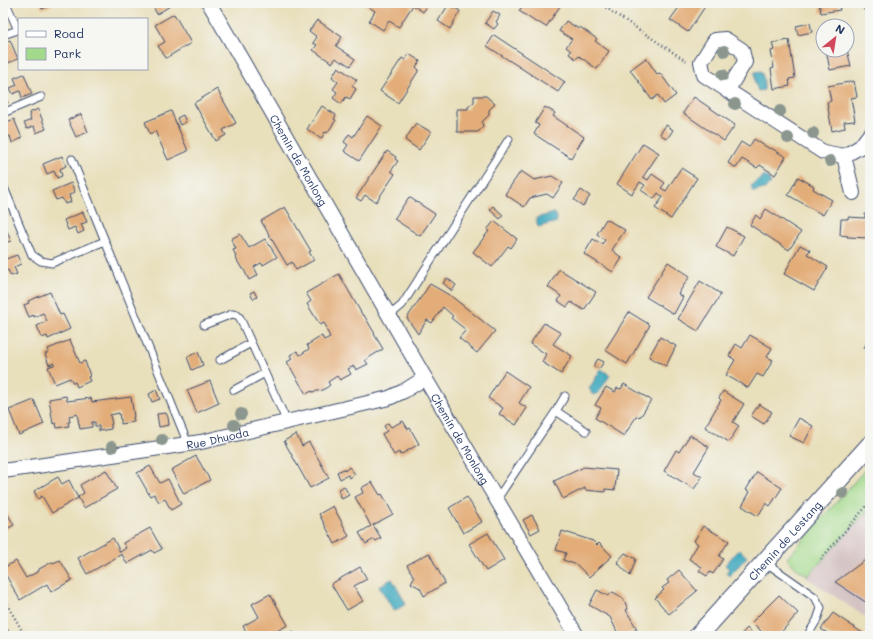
<svg xmlns="http://www.w3.org/2000/svg" width="873" height="639" font-family="Mali,sans-serif">
  <rect width="100%" height="100%" fill="#f6f6f2"/>
  <filter id="ink" filterUnits="userSpaceOnUse"><feTurbulence type="fractalNoise" baseFrequency=".025" numOctaves="2"/><feDisplacementMap in="SourceGraphic" scale="8" xChannelSelector="R" yChannelSelector="G"/><feConvolveMatrix kernelMatrix="1 2 1 2 8 2 1 2 1" color-interpolation-filters="sRGB"/></filter>
  <filter id="wash" filterUnits="userSpaceOnUse"><feTurbulence type="fractalNoise" baseFrequency=".012" numOctaves="4" result="noise"/><feDisplacementMap in="SourceGraphic" scale="16" xChannelSelector="R" yChannelSelector="G"/><feGaussianBlur stdDeviation="0.9" result="paint"/><feColorMatrix in="noise" values="0 0 0 0 0 0 0 0 0 0 0 0 0 0 0 0 0 1.4 0 .05"/><feComposite in="paint" operator="in"/></filter>
  <g filter="url(#wash)">
    <rect width="100%" height="100%" fill="#e8dfbb"/>
    <path fill="#d2bfc0" d="M870 508V620L807 578Z"/>
    <path fill="#a2d98a" stroke="#5e8474" d="M870 464V508L808 576 793 566 787 558Z"/>
    <path fill="#3ea9be" stroke="#2c6c8e" d="M761 71 764 80V90L758 91 755 82V72Z
      M764 176 768 178 771 184 764 189 753 192 751 186 757 181 761 180 762 177Z
      M555 213 557 222 538 227 536 218Z
      M601 369 610 375 598 394 597 393 594 395 591 393V390L589 389Z
      M739 549 747 557 729 576 726 573 729 569 725 565Z
      M392 579 406 604 394 611 379 586Z"/>
    <g id="blocks">
      <path fill="#e3ad79" d="M40 3H54L52 4V5L42 9Z
        M151 3H168L170 6 157 14Z
        M363 3H410L412 4V3H429L423 12 413 5 399 27 389 21 383 30 369 21 375 11Z
        M524 3H562L546 27 538 22 537 23 519 11Z
        M682 3H711L709 6 706 5 688 32 670 20Z
        M819 3H838L840 10 821 13Z
        M449 4 460 11 450 29 438 21Z
        M493 11 500 15 496 22 498 24 494 29 485 23Z
        M174 14 191 43 166 58 158 46 165 42 155 25Z
        M317 20 342 37 336 46 355 59 350 66 342 61V63L336 58 332 63 313 50 317 45 313 43 317 37 309 31Z
        M566 21 579 29 580 27 597 39 595 41 609 51 597 69 579 56 576 59 569 54 571 51 566 47 572 39 559 31Z
        M810 23 812 32 798 35 796 26Z
        M494 35 565 82 558 92 487 46Z
        M10 40 18 59 8 63 5 56 3 57V43Z
        M789 40 795 78 789 79 790 86 774 89 771 69 774 68 771 51 774 50 772 43Z
        M826 50H847L851 66 830 70Z
        M409 54 420 61 416 67 419 70 398 103 380 91 402 58 405 60Z
        M646 58 657 74 660 73 676 95 664 104 658 95 652 100 630 70Z
        M338 67 357 80 352 86 356 89 350 99 346 97 341 104 333 98 337 92 333 89 338 82 332 77Z
        M24 74 32 94 22 98 20 91 13 94 10 88 17 85 14 78Z
        M854 81 857 97 851 98 855 121 844 122 845 128 832 131 827 102 831 101 828 86Z
        M217 89 236 123 223 130 226 135 216 141 194 103Z
        M3 91 8 103 3 106Z
        M474 96H486L495 104 489 110V115L482 122 483 127 478 132H457V109H468V107L474 102Z
        M694 97 735 125 724 141 683 113Z
        M322 106 336 115 334 119 336 120 327 133 325 132 321 139 307 129Z
        M545 107 555 113 553 116 584 137 571 158 534 134 539 125 535 123Z
        M38 109 46 129 36 133 34 126 27 129 24 123 31 120 29 113Z
        M171 111 188 151 168 160 155 131 150 134 145 122Z
        M81 114 88 132 76 137 68 120Z
        M183 115 186 122 180 125 177 118Z
        M367 116 382 126 359 161 344 151 348 145 344 142 349 134 353 137Z
        M14 119 22 138 12 143 10 136 3 139V131L7 130 4 123Z
        M416 123 431 132 419 150 405 140Z
        M666 125 673 130 667 139 660 134Z
        M754 139 770 149 771 148 786 157 775 175 760 165 757 168 742 159 736 168 728 163 741 142 749 147Z
        M643 143 659 153 643 177 648 180 652 174 665 183 661 188 666 191 681 168 697 178 671 219 655 208 663 197 658 193 654 199 641 190 645 185 640 182 632 194 617 184Z
        M387 151 396 157 395 159 398 161 391 171 395 174 376 202 365 195 361 201 356 198Z
        M62 156 66 166 60 169 62 176 57 178 54 171 47 174 43 164Z
        M521 171 534 180 552 176 563 183 553 198 547 194 530 198 524 207 505 194Z
        M798 177 814 186 813 189 832 200 823 215 788 195Z
        M71 183 75 192 69 195 71 202 65 204 62 198 56 200 52 191Z
        M581 190 590 196 583 206 574 200Z
        M409 197 435 214 420 236 394 219Z
        M493 206 503 215 500 219 490 210Z
        M285 207 311 251 309 252 314 260 296 270 292 262 287 265 261 221Z
        M766 209 801 232 789 250 750 225 756 215 760 219Z
        M83 212 87 222 81 224 84 231 78 234 75 227 68 230 64 220Z
        M865 214H870V238L847 237 848 236 840 235 841 219H848V217L865 218Z
        M606 219 625 230 612 250 622 258 613 272 584 254 593 239 602 244 605 240 597 234Z
        M494 221 517 239 511 248 508 246 492 267 473 252 489 231 487 230Z
        M727 227 744 236 733 256 716 247Z
        M7 231 11 241 4 243 7 250 3 252V232Z
        M240 234 249 248 265 239 269 246H270L277 257 263 265 261 263 254 267 258 275 249 280 243 268 242 269 235 257 236 256 233 250 236 249 231 239Z
        M800 245 810 250 807 254 828 267 814 291 784 274Z
        M17 255 21 264 14 267 17 274 11 276 8 270 3 272V260Z
        M668 262 690 276 678 294 683 297 674 314 646 297Z
        M559 269 596 292 584 310 571 302 567 307 558 301 561 296 548 287Z
        M339 274 363 316 364 315 375 334H374L383 349 365 360 368 364 356 370 354 366 348 369 351 374 340 380 337 376 328 382 330 385 323 390 312 392V391L306 394 287 362 292 359 290 355 297 351 300 355 309 349 307 345 322 336 324 340 330 337 326 329 327 328 324 323 320 325 307 304 311 301 306 293Z
        M447 278 456 285 452 291 443 283Z
        M700 281 721 294 698 331 678 319Z
        M430 284 451 296 495 331 477 353 459 338 466 330 451 318 453 316 443 307 432 323 427 320 418 334 407 318Z
        M254 291 257 297 253 299 250 293Z
        M50 292 60 315 63 314 70 329 48 339 47 336 42 338 37 326 47 321 43 313 34 317V315L29 317 24 305 29 303 28 301Z
        M629 312 650 325 627 364 605 350Z
        M544 323 561 333 553 344 572 356 561 374 542 362 546 354 530 344Z
        M750 335 772 348 767 357 773 360 763 377 757 374 748 388 726 375 735 360 729 356 736 344 742 348Z
        M870 336V351L864 348Z
        M660 337 676 346 666 366 649 357Z
        M70 340 80 363 85 361 90 376 88 377 90 381 77 387 75 382 73 383 70 378 55 384 48 367 54 365V363L49 365 45 354 49 352 48 349Z
        M198 352 203 365 192 370 187 357Z
        M598 359 604 362 599 369 593 366Z
        M505 371 529 387 519 403 527 408 516 425 499 414 503 408 488 398Z
        M210 381 219 403 197 413 187 390Z
        M624 384 651 400 641 416 636 417 624 436 595 418 601 408 595 405 606 387 615 392 617 388 621 389Z
        M156 390 160 399 152 402 149 394Z
        M723 391 744 404 733 422 739 426 729 442 705 427 721 400 719 398Z
        M66 396 67 401 91 398 92 402 131 397 134 417H133L134 422 121 424V419H120L119 413 110 415 112 424H111V429L99 431V426H95V422H92V427L80 429 77 414 69 416 70 422H68L69 426 57 428 56 423 53 424 49 399Z
        M34 400 44 424 19 435 9 410Z
        M759 404 772 412 764 424 751 416Z
        M166 413 168 417 169 425 159 427 157 414Z
        M799 418 813 426 804 443 789 436Z
        M403 421 408 429 410 428 419 444 400 455 399 452 394 455 382 434 387 431 384 426 388 423 391 427Z
        M296 434 302 446 309 442 329 478 310 488 284 441Z
        M690 435 709 447 694 472 702 477 694 489 664 471 676 450 679 452Z
        M196 456 210 480 184 494 171 470Z
        M150 466 160 483 168 479 181 504 171 510 165 499 159 502 154 494 150 496 137 473Z
        M349 467 355 474 350 478 348 475 340 479 337 472 344 469 345 471Z
        M584 467 617 470 615 490 605 489V492L585 490V488L563 499 554 481Z
        M106 470 117 489 84 508 78 497 84 493 80 485Z
        M757 472 782 488 770 506 766 503 758 516 742 506 750 492 746 490Z
        M58 477 62 484 69 480 78 498 52 513 42 496 38 499 34 491Z
        M372 482 380 495 382 494 393 514 373 525 381 538 376 541 374 539 366 544 359 533 371 526 355 497 363 493 361 488Z
        M344 486 349 495 342 499 338 490Z
        M467 497 482 522 463 533 449 508Z
        M3 506 14 525 3 531Z
        M333 506 349 536 335 544 319 514Z
        M532 515 540 529 531 534 523 520Z
        M703 526 729 541 719 556 723 559 713 574 710 572 707 576 699 571 702 567 689 559 698 544 694 541Z
        M150 528 162 549 154 553 152 550 127 564 122 554 87 574 78 558 113 538 120 552 126 548 123 543Z
        M562 531 593 541 597 545 599 543 612 556 589 577 577 565 563 560 566 553 556 550Z
        M488 533 504 560 486 571 469 544Z
        M429 553 445 583 424 596 420 588 411 583 414 577 407 565Z
        M625 553 636 559 630 576 617 562Z
        M868 558 870 560V605L835 582Z
        M60 560 72 580 51 592 47 584 20 600 3 570V568L16 561 26 578 39 571V569L52 562 53 563Z
        M360 567 367 579 354 586 363 601 347 610 331 584Z
        M679 570 697 591 669 614 655 598 664 590 662 588 669 583 667 580Z
        M597 590 608 596 613 592 623 598 628 609 626 610 637 629 624 636H619L610 617 589 605Z
        M270 594 288 625 268 636H248L243 626 259 617 252 604Z
        M779 595 798 613 778 636H766L752 622Z
        M833 613 867 636H832L821 629Z
        M3 621 11 636H3Z
        M747 628 755 636H740Z
        M293 631 296 636H285Z"/>
    </g>
  </g>
  <g filter="url(#ink)">
    <use href="#blocks" fill-opacity="0" stroke="#3a496c" stroke-width="1"/>
    <g fill="none" stroke-linecap="round" stroke-linejoin="round">
      <g stroke="#3a496c" stroke-width="9">
        <path id="service" d="M3 35 18 30 6 3
          M3 113 41 97
          M72 159 105 241
          M3 185 32 255 41 261 52 263 105 241 188 444
          M389 316 402 305 509 139
          M204 325 232 314 237 315 240 318 287 422
          M220 360 251 343
          M234 390 265 373
          M556 411 565 396
          M497 499 556 411 586 431
          M765 562 815 597 821 608 817 620 809 633V636"/>
      </g>
      <g stroke="#3a496c" stroke-width="16">
        <g id="minor">
          <path id="s1" d="M209 3 425 378 577 636"/>
          <path d="M870 3V5"/>
          <path d="M727 91 745 62 742 50 725 39 715 40 701 62 704 75 823 152 844 156 860 147 870 134"/>
          <path d="M844 156 853 193"/>
          <path id="s2" d="M3 471 201 442 389 398 404 391 425 378"/>
        </g>
      </g>
      <g stroke="#3a496c" stroke-width="20">
        <g id="tertiary">
          <path id="s3" d="M698 636 870 445"/>
        </g>
      </g>
      <path stroke="#3a496c" stroke-width="2.5" stroke-dasharray="1 3" stroke-linecap="butt" d="M599 3 686 61
        M821 559 870 502
        M3 597 25 636"/>
      <use href="#service" stroke="#fff" stroke-width="7"/>
      <use href="#minor" stroke="#fff" stroke-width="14"/>
      <use href="#tertiary" stroke="#fff" stroke-width="18"/>
    </g>
    <g fill="#8a968e">
      <circle cx="724" cy="51" r="6"/>
      <circle cx="723" cy="75" r="6"/>
      <circle cx="735" cy="104" r="6"/>
      <circle cx="780" cy="111" r="6"/>
      <circle cx="813" cy="133" r="6"/>
      <circle cx="788" cy="138" r="6"/>
      <circle cx="830" cy="161" r="6"/>
      <circle cx="241" cy="414" r="6"/>
      <circle cx="234" cy="425" r="6"/>
      <circle cx="162" cy="440" r="6"/>
      <circle cx="112" cy="447" r="6"/>
      <circle cx="843" cy="493" r="6"/>
    </g>
  </g>
  <g text-anchor="middle" dominant-baseline="central" stroke-width="3.5" stroke-linejoin="round" paint-order="stroke">
    <g font-size="11" fill="#1b2f5e" stroke="#f6f6f2">
      <text stroke="none"><textPath href="#s1" startOffset="181">Chemin de Monlong</textPath></text>
      <text stroke="none"><textPath href="#s2" startOffset="217">Rue Dhuoda</textPath></text>
      <text stroke="none"><textPath href="#s1" startOffset="503">Chemin de Monlong</textPath></text>
      <text stroke="none"><textPath href="#s3" startOffset="129">Chemin de Lestang</textPath></text>
    </g>
  </g>
  <rect width="873" height="639" fill="none" stroke="#f6f6f2" stroke-width="16"/>
  <rect x="18" y="18" width="130" height="52" fill="#f6f6f2" stroke="#9ea6b7"/>
  <rect x="26" y="31" width="20" height="6" fill="#ffffff" stroke="#9ea6b7"/>
  <text x="54" y="38" font-size="12" fill="#1b2f5e">Road</text>
  <rect x="26" y="48" width="20" height="12" fill="#a2d98a" stroke="#9ea6b7"/>
  <text x="54" y="58" font-size="12" fill="#1b2f5e">Park</text>
  <g transform="translate(835 38) rotate(30)"><circle r="19" fill="#f6f6f2" stroke="#9ea6b7"/>
  <path d="M0-3L7 15L0 10L-7 15Z" fill="#d1495b"/>
  <text y="-6" font-size="11" font-weight="bold" text-anchor="middle" fill="#1b2f5e">N</text>
  </g>
</svg>
